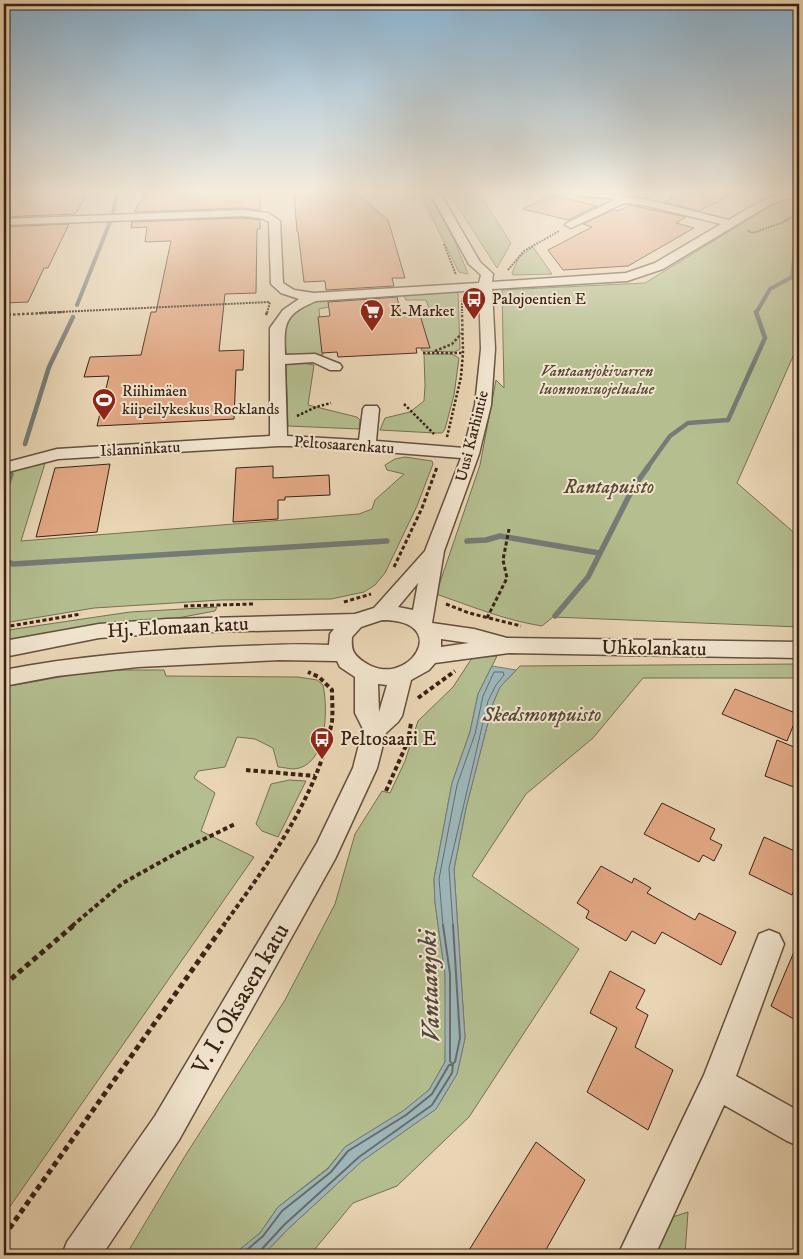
<svg xmlns="http://www.w3.org/2000/svg" width="803" height="1259" font-family="'IM FELL DW Pica',serif">
  <rect width="100%" height="100%" fill="#e9d5b4"/>
  <filter id="stains"><feTurbulence type="fractalNoise" baseFrequency=".004" numOctaves="4"/><feColorMatrix values="0 0 0 0 .2 0 0 0 0 .09 0 0 0 0 .02 0 0 0 .5 -.17"/></filter>
  <radialGradient id="worn" r=".72"><stop offset=".6" stop-color="#630" stop-opacity="0"/><stop offset="1" stop-color="#630" stop-opacity=".3"/></radialGradient>
  <path fill="#b4be8f" stroke="#767052" d="M420 193H429L455 242 468 274 459 272Z
    M449 193H479L511 243 497 268Z
    M799 195V343L737 483 799 537V627L553 617 542 626C504 620 471 606 436 594L480 465 496 380 504 388 502 290 645 283 774 204Z
    M533 247 552 274 513 275 512 273 519 257Z
    M443 291 458 292 460 349 455 352 422 351 421 348 429 347 419 312 430 311 426 300H406L404 296 409 294Z
    M354 296 356 303 338 305 319 309 323 355 286 354 284 326 289 316 317 300Z
    M424 354H452L459 358 454 395 445 429 442 433H435L380 430 385 418 410 412 424 401 425 386Z
    M297 362 314 365 308 405 357 417 360 420 359 429 288 426 286 364Z
    M405 457 432 461 433 464 417 506 385 573 375 585 364 592 331 599 221 600 94 608 4 623V472L46 460 21 541 359 514 372 509 375 500 404 474 387 470 385 465 395 459Z
    M217 607 215 611 172 619 46 634 4 643V631L15 629 130 612Z
    M497 656 478 694 470 732 452 783 434 879 435 903 445 974 446 1016 445 1062 429 1090 403 1111 345 1147 328 1168 278 1207 260 1233 233 1255H126L185 1156 285 1000 335 904 355 834 382 791 390 793 405 761 418 721 453 687 472 658Z
    M799 664V678H643L593 738 526 794 472 876 579 949 469 1117 397 1186 353 1203 310 1255H263L288 1229 362 1161 436 1109 457 1074 465 1038 454 869 466 808 493 703 500 687 520 666Z
    M99 670H164L166 676 298 677 317 680 323 685C328 708 328 766 294 769 289 769 283 767 278 767L273 748 255 739 237 737 225 767 198 771 194 778 215 793 201 831 254 857 4 1215V687Z
    M289 780 306 781 278 837 262 831 256 824 271 784Z
    M688 1212 685 1255H624L636 1229Z"/>
  <path fill="#9db6b9" stroke="#757b77" d="M492 666 516 670 500 687 493 703 466 808 454 869 465 1038 457 1074 436 1109 362 1161 288 1229 263 1255H233L260 1233 278 1207 328 1169 345 1147 403 1111 429 1090 445 1062V974L435 903 434 879 452 783 470 732 478 694Z"/>
  <g fill="none" stroke-linecap="round" stroke-linejoin="round">
    <path stroke="#6b6c67" stroke-width="1" d="M443 926 439 879 457 785 475 734 483 696 494 672H503L504 675 496 685 488 701 449 868 453 926"/>
    <path stroke="#6b6c67" stroke-width="2" d="M443 925 450 974V1061L452 1064 455 1062 460 1038 453 925
      M241 1255 263 1236 282 1211 331 1172 348 1151 406 1115 432 1094 449 1065H453L452 1073 432 1105 359 1157 284 1225 261 1250 260 1255"/>
    <path stroke="#757b77" stroke-width="4" d="M113 212 117 193
      M77 305 110 222
      M756 313 770 289 792 277 796 241 799 239"/>
    <path stroke="#757b77" stroke-width="4.5" d="M25 444 49 367 73 317
      M647 468 670 436 688 423 728 420 765 338 756 312"/>
    <path stroke="#757b77" stroke-width="5.5" d="M4 496 11 474
      M467 541 486 540 500 536 599 553
      M4 560 13 564 387 541
      M555 616 588 577 633 488 648 467"/>
  </g>
  <path fill="#e1a783" stroke="#392215" d="M4 193H87L77 212 73 214 4 217Z
    M144 193H260V210L242 208 135 212 138 204 141 203Z
    M294 193H356L388 220 405 278H392L394 286 326 290 325 281 304 282 298 232H297Z
    M672 193H735L699 211 664 202 671 199Z
    M552 195 565 198 597 206 568 220 523 209Z
    M630 205 686 217 676 223 694 228 628 266 563 270 548 250 592 227 583 224 613 210 618 211Z
    M242 218 260 220V229H257L256 293 225 294 219 351 244 350 243 370H236L234 419 97 426 109 376 84 377 90 357 141 355 151 312H156L171 241 145 242 147 227 131 228 132 222Z
    M69 224 48 268H44L28 302 4 303V227Z
    M397 297 401 313 419 312 430 348H416L417 353 338 357 337 352 322 353 318 317 330 316 328 302Z
    M110 464 97 532 36 537 55 468Z
    M273 466V478L329 475 330 495 285 497V500H278V519L233 522 236 468Z
    M735 689 798 714 787 741 722 714Z
    M777 740 799 749V789L765 776Z
    M662 803 715 829 710 839 722 845 714 861 703 855 699 862 644 834Z
    M764 837 799 853V877L792 895 749 874Z
    M601 866 632 883 634 878 651 888 647 893 695 920 699 913 736 932 721 965 662 932 655 944 632 931 626 941 586 918 589 911 577 903Z
    M799 940V1022L771 1006Z
    M610 971 645 990 636 1008 648 1015 635 1047 673 1070 648 1130 587 1092 617 1028 590 1013Z
    M536 1142 585 1180 543 1255H466Z"/>
  <g fill="none" stroke-linecap="round" stroke-linejoin="round">
    <g stroke="#654f3d" stroke-width="3">
      <path id="minor" d="M430 193H440L480 262 493 274 492 282 626 273 655 263 721 224 644 205 624 203 571 228 565 225 567 223 614 200 609 198 576 196 571 193H618L624 197 644 199 729 220C752 206 772 193 799 193V195L771 204 663 269 627 281 492 289 495 349 491 405 479 454 444 551 432 623 474 629 507 638 799 642V658L509 653 435 663 429 670 411 680 402 716 398 722 386 733 377 768 335 859 179 1140 102 1255H62L67 1242 155 1116 317 843 353 768 363 729 355 713V677L340 667 337 661 280 660 138 667 57 676 4 686V670C75 656 147 651 219 647 256 646 293 643 329 645L330 634 334 629 167 633 99 638 4 657V641L99 624 167 619 355 614 374 608 425 551 461 458 308 446H278L58 459 4 473V463L57 449 270 436V328L283 310 299 299 281 293 271 284 269 222 261 218 242 216 4 225V219L242 210 268 213 280 221 283 283 294 290 314 293 479 283 481 275 469 264ZM479 290 481 349 475 405 464 448 376 441 379 409 377 406H365L363 409 359 440 287 436 285 364 313 362 330 370H340L342 367 340 364 315 354 285 355C284 322 284 315 316 301ZM418 583 413 610 398 607ZM382 620C455 620 407 692 364 662 353 654 351 650 352 637L361 627ZM441 639 469 643 441 647ZM378 684 387 685 379 712Z
        M769 930 779 934 784 944 736 1076 799 1111V1146L787 1141 724 1105 655 1255H618L704 1075 759 934Z"/>
    </g>
    <path stroke="#392215" stroke-width="2" stroke-dasharray="2 1" stroke-linecap="butt" d="M748 231 753 233 784 222 799 212
      M444 244 456 275
      M508 270 524 251 559 231
      M462 300V313
      M39 313 269 302
      M267 313 270 302"/>
    <path stroke="#392215" stroke-width="2.5" stroke-dasharray="2.5 2" stroke-linecap="butt" d="M4 315 64 312
      M266 315 267 312
      M435 351 452 344 462 333
      M423 353H463
      M404 404 434 434
      M297 416 316 407 331 403
      M447 437 461 377 463 353 462 312"/>
    <path stroke="#392215" stroke-width="3" stroke-dasharray="4 2.5" stroke-linecap="butt" d="M394 567 422 508 437 467
      M344 602 371 594
      M446 604 469 613 521 626
      M184 606 253 604
      M487 618 507 578 503 560 509 529
      M4 627 81 614"/>
    <path stroke="#392215" stroke-width="4" stroke-dasharray="4.5 3" stroke-linecap="butt" d="M418 698 455 671
      M246 770 315 776
      M386 791 408 741 411 723
      M72 926 123 883 184 849 235 824
      M223 926C267 865 318 797 332 721 333 711 332 700 332 690L319 677 308 672"/>
    <path stroke="#392215" stroke-width="5" stroke-dasharray="5.5 4" stroke-linecap="butt" d="M4 985 74 925
      M4 1236 224 925"/>
    <use href="#minor" fill="#f1e4ce" fill-rule="evenodd"/>
  </g>
  <linearGradient id="sky" x2="0" y2="1"><stop stop-color="#8ab5d5"/><stop offset="0.52" stop-color="#f5ecdd"/><stop offset="1" stop-color="#f5ecdd" stop-opacity="0"/></linearGradient>
  <rect width="803" height="369" fill="url(#sky)"/>
  <defs>
    <g id="bus-pin" transform="scale(1.25)"><path d="M0 17L-7.5 6A9.5 9.5 0 1 1 7.5 6Z" fill="#8f2418" stroke="#f1e4ce"/><path d="M-5-6H5V4H4V6H2V4H-2V6H-4V4H-5ZM-3.5-4V0h7V-4ZM-3.5 1.2v1.5H-2V1.2ZM2 1.2v1.5H3.5V1.2Z" fill="#fff"/></g>
    <g id="supermarket-pin" transform="scale(1.25)"><path d="M0 17L-7.5 6A9.5 9.5 0 1 1 7.5 6Z" fill="#8f2418" stroke="#f1e4ce"/><path d="M-6-5.5h2.5l.6 2H6L4.5 2H-2.5L-4.4-4H-6ZM-1.5 3.2a1.3 1.3 0 1 0 .1 0ZM3 3.2a1.3 1.3 0 1 0 .1 0Z" fill="#fff"/></g>
    <g id="stadium-pin" transform="scale(1.25)"><path d="M0 17L-7.5 6A9.5 9.5 0 1 1 7.5 6Z" fill="#8f2418" stroke="#f1e4ce"/><path d="M0-5a6.5 5 0 1 0 0 10a6.5 5 0 1 0 0-10ZM-3.5-1.8h7v3.6h-7Z" fill="#fff"/></g>
  </defs>
  <g fill-rule="evenodd">
    <use href="#bus-pin" x="474" y="299"/>
    <use href="#supermarket-pin" x="372" y="311"/>
    <use href="#stadium-pin" x="104" y="400"/>
    <use href="#bus-pin" x="322" y="739"/>
  </g>
  <g text-anchor="middle" dominant-baseline="central" stroke-width="4" stroke-linejoin="round" paint-order="stroke">
    <g font-size="16" fill="#392215" stroke="#f1e4ce" text-anchor="start">
      <text x="492" y="299">Palojoentien E</text>
      <text x="390" y="311">K-Market</text>
      <text x="122" y="391">Riihimäen<tspan x="122" dy="18">kiipeilykeskus Rocklands</tspan></text>
    </g>
    <g font-size="16" font-style="italic" fill="#584934" stroke="#f1e4ce">
      <text x="597" y="371">Vantaanjokivarren<tspan x="597" dy="18">luonnonsuojelualue</tspan></text>
    </g>
    <g font-size="16" fill="#392215" stroke="#f1e4ce">
      <text transform="translate(472 436) rotate(-76)">Uusi Karhintie</text>
      <text transform="translate(344 445) rotate(4)">Peltosaarenkatu</text>
      <text transform="translate(140 449) rotate(-3)">Islanninkatu</text>
    </g>
    <g font-size="20" font-style="italic" fill="#584934" stroke="#f1e4ce">
      <text x="609" y="487">Rantapuisto</text>
      <text x="542" y="715">Skedsmonpuisto</text>
    </g>
    <g font-size="20" fill="#392215" stroke="#f1e4ce">
      <text transform="translate(178 628) rotate(-3)">Hj. Elomaan katu</text>
      <text transform="translate(654 649) rotate(1)">Uhkolankatu</text>
    </g>
    <g font-size="20" fill="#392215" stroke="#f1e4ce" text-anchor="start">
      <text x="340" y="739">Peltosaari E</text>
    </g>
    <g font-size="24" fill="#392215" stroke="#f1e4ce">
      <text transform="translate(241 999) rotate(-60)">V. I. Oksasen katu</text>
    </g>
    <g font-size="25" font-style="italic" fill="#52473e" stroke="#f1e4ce">
      <text transform="translate(430 986) rotate(-92)">Vantaanjoki</text>
    </g>
  </g>
  <rect width="803" height="1259" fill="none" stroke="#e9d5b4" stroke-width="20"/>
  <rect x="5" y="5" width="793" height="1249" fill="none" stroke="#392215" stroke-width="2.5"/>
  <rect x="10" y="10" width="783" height="1239" fill="none" stroke="#392215"/>
  <rect width="100%" height="100%" filter="url(#stains)"/>
  <rect width="100%" height="100%" fill="url(#worn)"/>
</svg>
